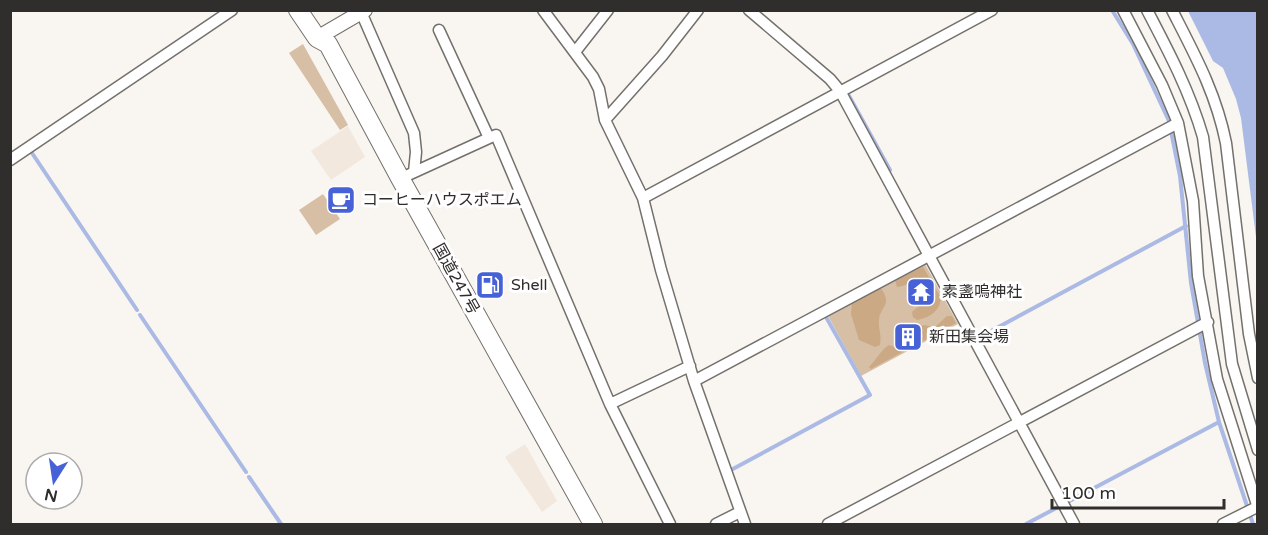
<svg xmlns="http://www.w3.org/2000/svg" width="1268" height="535" font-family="'Varela Round','Noto Sans JP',sans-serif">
  <rect width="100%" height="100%" fill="#f9f5f0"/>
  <path fill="#f3e8de" d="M348 126 365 157 331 180 311 151Z
    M525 444 557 501 542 512 505 457Z"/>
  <path fill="#d7bfa5" d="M303 44 348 125 340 130 289 53Z
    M323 194 340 219 316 235 299 210Z
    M924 262 958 324 861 376 827 314Z"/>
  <path fill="#cba985" d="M923 267 941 298C940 311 929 318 917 320L913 317 912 312C918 305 928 304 932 296L929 284C917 276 909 286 897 287L895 280Z
    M881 288C893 306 880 306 879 320 878 328 882 335 880 345L875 347 859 340 851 314 852 303Z
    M947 316H952L956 323 871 369 869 367C877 359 880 351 889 345L900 349 923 337 920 328 923 325 935 327Z"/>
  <path fill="#abbae5" d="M1188 11H1257V245L1241 118 1236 99 1223 68 1213 61Z"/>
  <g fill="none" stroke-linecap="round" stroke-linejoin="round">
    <path stroke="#abbae5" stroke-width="4" d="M1112 10 1133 44 1169 121 1180 176 1191 283 1205 363 1219 422 1253 524
      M848 94 890 170
      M32 153 137 310
      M140 315 246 472
      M978 338 1186 226
      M731 470 870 395 826 317
      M249 477 281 524
      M1026 524 1219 422"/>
    <g stroke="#74706c" stroke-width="13">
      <path id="street" d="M543 10 593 77 599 89 605 120 643 198 661 270 694 381 745 524
        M749 10 830 79 840 91 1074 524
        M1123 10 1162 85 1178 123 1193 201 1198 276 1217 379 1258 508
        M1147 10C1169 52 1190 92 1203 137L1232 364 1258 450
        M1172 10C1195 55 1216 93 1226 143L1249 334 1258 378
        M361 12 414 133 416 152 414 172
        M439 30 489 138 496 135 610 404 670 524
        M575 52 608 10
        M605 120 662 56 698 10
        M10 160 232 10
        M408 175 489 138
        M643 198 992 10
        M694 381 1178 123
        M610 404 690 366
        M716 524 740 512
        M828 524 1208 322
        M1223 524 1257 507"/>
    </g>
    <g stroke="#74706c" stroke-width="16">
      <path id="secondary" d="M317 38 365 10"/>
    </g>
    <g stroke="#74706c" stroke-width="20">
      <path id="highway" d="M298 10 317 38 328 44 400 178 593 524"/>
    </g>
    <use href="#street" stroke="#fff" stroke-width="10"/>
    <use href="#secondary" stroke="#fff" stroke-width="14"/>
    <use href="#highway" stroke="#fff" stroke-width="18"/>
  </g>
  <defs>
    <g id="cafe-square" transform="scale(1.5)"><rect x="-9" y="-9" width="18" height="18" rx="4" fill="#4762d6" stroke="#fff"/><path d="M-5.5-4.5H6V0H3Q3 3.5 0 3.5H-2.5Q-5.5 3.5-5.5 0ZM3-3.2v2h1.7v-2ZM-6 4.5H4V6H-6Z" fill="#fff"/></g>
    <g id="fuel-square" transform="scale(1.5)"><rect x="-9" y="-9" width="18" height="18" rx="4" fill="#4762d6" stroke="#fff"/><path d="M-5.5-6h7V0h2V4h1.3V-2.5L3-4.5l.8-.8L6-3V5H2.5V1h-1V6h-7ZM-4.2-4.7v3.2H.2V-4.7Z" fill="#fff"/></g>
    <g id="temple-square" transform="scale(1.5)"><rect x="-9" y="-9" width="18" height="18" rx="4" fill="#4762d6" stroke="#fff"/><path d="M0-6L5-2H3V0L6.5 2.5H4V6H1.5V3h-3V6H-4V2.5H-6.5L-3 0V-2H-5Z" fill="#fff"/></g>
    <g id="building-square" transform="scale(1.5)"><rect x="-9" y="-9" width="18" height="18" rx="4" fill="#4762d6" stroke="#fff"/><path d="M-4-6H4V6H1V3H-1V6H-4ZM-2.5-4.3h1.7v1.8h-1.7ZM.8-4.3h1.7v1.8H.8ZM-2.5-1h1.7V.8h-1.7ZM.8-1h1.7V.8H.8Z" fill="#fff"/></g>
  </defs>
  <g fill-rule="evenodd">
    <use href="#cafe-square" x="341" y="200"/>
    <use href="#fuel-square" x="490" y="285"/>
    <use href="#temple-square" x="921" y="292"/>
    <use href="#building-square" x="908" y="337"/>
  </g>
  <g text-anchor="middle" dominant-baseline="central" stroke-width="6" stroke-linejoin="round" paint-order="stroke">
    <g font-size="16" fill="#302e2c" stroke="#fff" text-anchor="start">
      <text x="362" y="200">コーヒーハウスポエム</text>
      <text x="511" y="285">Shell</text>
      <text x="942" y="292">素盞嗚神社</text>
      <text x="929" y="337">新田集会場</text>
    </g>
    <g font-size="16" fill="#302e2c" stroke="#fff">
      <text transform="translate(456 279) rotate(61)">国道247号</text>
    </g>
  </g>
  <rect width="1268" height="535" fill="none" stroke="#302e2c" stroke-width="24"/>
  <g transform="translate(54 481) rotate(192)"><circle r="28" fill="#ffffff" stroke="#acabab" stroke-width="1.5"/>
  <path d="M0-4.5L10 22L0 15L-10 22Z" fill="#4762d6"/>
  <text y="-9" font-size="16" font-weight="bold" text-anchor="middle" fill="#302e2c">N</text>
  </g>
  <path d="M1052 499v9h172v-9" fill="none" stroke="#302e2c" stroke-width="3"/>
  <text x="1061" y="499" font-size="18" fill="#302e2c" stroke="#ffffff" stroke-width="4.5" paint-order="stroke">100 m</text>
</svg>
